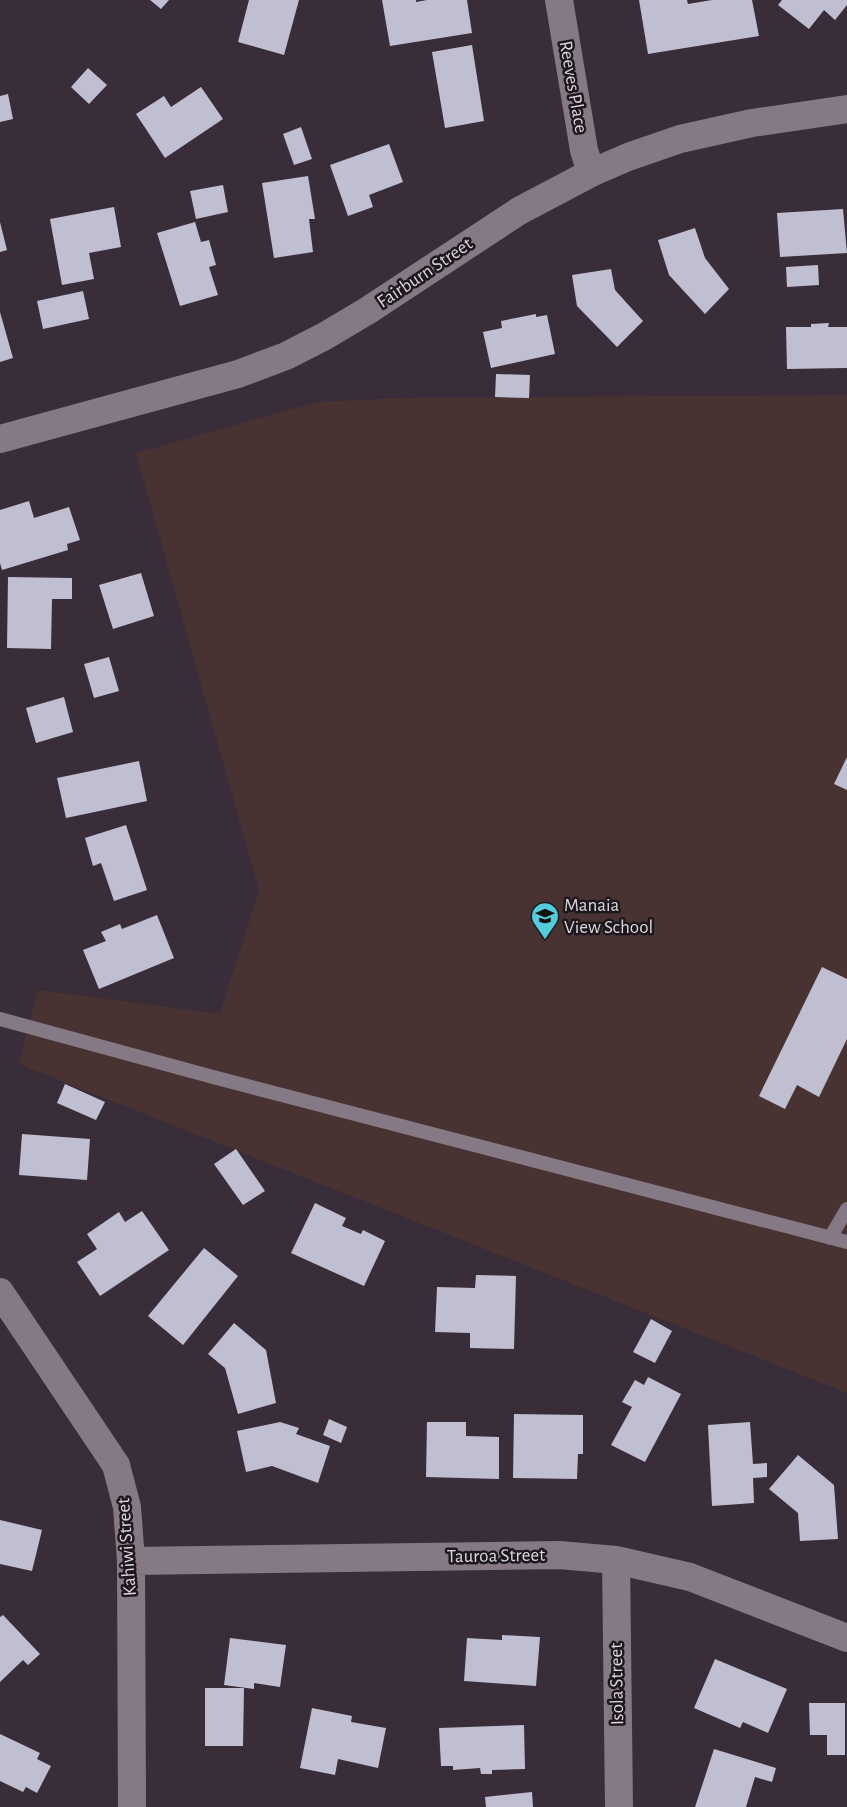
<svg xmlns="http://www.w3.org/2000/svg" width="847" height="1807" font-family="'Alegreya Sans',sans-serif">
  <rect width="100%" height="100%" fill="#392d39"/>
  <path fill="#483332" d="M847 395V1393L19 1064 38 990 220 1014 259 890 136 453 317 402 403 398Z"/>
  <path fill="#c0bfd2" d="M150 0H169L161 9Z
    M249 0H299L284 55 238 42Z
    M382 0H416V2L427 0H467L472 33 390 46Z
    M639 0H687L688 4 712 0H752L759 36 648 54Z
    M782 0H847V5L835 20 824 10 809 29 778 5Z
    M472 45 484 121 445 128 432 52Z
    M88 68 107 85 89 104 71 87Z
    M201 87 223 119 165 158 136 114 164 96 171 107Z
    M8 94 13 119 0 122V96Z
    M301 127 312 159 294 165 283 134Z
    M389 144 403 182 369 195 373 207 348 216 330 165Z
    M308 176 315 219H309L313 252 274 258 262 183Z
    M223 185 228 212 196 219 190 191Z
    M114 207 121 247 89 253 94 279 62 285 50 219Z
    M843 209 847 253 780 257 777 213Z
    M0 222 7 250 0 252Z
    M195 222 201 242 209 240 216 265 209 267 218 295 180 306 157 233Z
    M695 228 705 258 729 289 705 314 669 275 658 240Z
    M818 265 819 285 787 287 786 267Z
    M611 269 615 290 643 321 617 347 577 306 572 275Z
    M83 291 89 319 43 329 37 301Z
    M0 312 13 358 0 362Z
    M536 314V317L547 315 555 354 491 368 483 332 502 328 501 321Z
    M829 323 828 327H847V368L787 369 786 327H811V324Z
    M496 374 530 375 529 398 495 397Z
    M29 501 34 518 69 507 80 540 67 544 68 550 2 570 0 563V510Z
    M141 573 154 616 113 629 99 585Z
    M8 577 72 578V599H52L51 649 7 648Z
    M109 657 119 691 94 698 84 664Z
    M64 697 73 732 36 743 26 708Z
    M847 757V790L834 784Z
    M139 761 147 801 66 818 57 778Z
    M126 825 147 890 114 901 101 863 93 866 85 838Z
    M157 915 174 958 99 989 83 950 106 941 101 932 120 924 122 929Z
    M822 967 847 979V1039L819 1097 797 1085 785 1109 759 1096Z
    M65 1084 105 1102 96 1120 57 1103Z
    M22 1134 90 1139 87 1180 19 1175Z
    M236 1149 265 1191 243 1205 214 1164Z
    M315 1203 346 1218 342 1226 361 1234 363 1230 385 1241 364 1286 291 1253Z
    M142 1211 169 1250 100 1296 77 1262 97 1249 87 1234 119 1212 125 1222Z
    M204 1248 238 1276 183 1345 148 1316Z
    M476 1275 516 1276 514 1349 470 1348V1333L435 1332 437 1287 475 1288Z
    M651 1319 672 1331 655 1363 633 1352Z
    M234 1323 266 1350 276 1403 238 1414 225 1368 208 1354Z
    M648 1377 681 1394 645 1462 611 1445 632 1407 622 1402 635 1380 644 1385Z
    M514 1414 583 1415V1454H578L577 1479 513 1478Z
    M329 1419 347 1427 341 1443 323 1435Z
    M280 1422 299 1428 296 1434 330 1446 318 1483 272 1466 246 1472 237 1431Z
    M427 1422H466V1436L499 1437V1479L426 1477Z
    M750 1422 753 1464 767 1463V1477L753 1478 754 1503 712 1506 708 1425Z
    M798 1455 834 1485 838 1539 800 1541 798 1513 769 1489Z
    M0 1520 42 1530 32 1571 0 1564Z
    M3 1615 40 1654 28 1665 23 1660 0 1682V1617Z
    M502 1635 540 1637 536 1686 464 1681 467 1638 502 1640Z
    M230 1638 286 1645 280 1687 254 1683V1689L224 1685Z
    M715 1659 787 1689 768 1733 743 1722 740 1728 694 1708Z
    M205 1688H244L243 1746H205Z
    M809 1703H845V1755H827V1735H810Z
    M312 1708 352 1716 351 1722 386 1728 378 1768 338 1759 335 1775 300 1768Z
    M524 1725 525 1769 492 1770V1774H481L480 1768 453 1770V1766H441L439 1728Z
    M0 1734 40 1753 37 1759 51 1766 37 1793 26 1787 23 1792 0 1781Z
    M714 1749 776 1768 772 1782 755 1777 746 1807H695Z
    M532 1792 533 1807H486L485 1797Z"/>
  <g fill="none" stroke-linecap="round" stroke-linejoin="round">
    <path stroke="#867986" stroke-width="14" d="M0 1019 213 1077 847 1242
      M830 1238 847 1209"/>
    <path stroke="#867986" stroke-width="28" d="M559 0 584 150 591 173
      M0 439 238 374 286 356 325 336 367 311 519 211 591 173 628 157 680 139 752 123 847 109
      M0 1292 116 1465 127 1507 131 1561 132 1807
      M616 1560 619 1807
      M131 1561 559 1555 616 1560 690 1577 847 1638"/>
  </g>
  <defs>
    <g id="school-pin" transform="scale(1.4375)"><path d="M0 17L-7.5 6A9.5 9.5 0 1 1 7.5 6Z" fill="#53cbda" stroke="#1d181d"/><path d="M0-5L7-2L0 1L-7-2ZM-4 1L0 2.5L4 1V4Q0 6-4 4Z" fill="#111"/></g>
  </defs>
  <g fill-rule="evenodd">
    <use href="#school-pin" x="545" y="916"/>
  </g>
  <g text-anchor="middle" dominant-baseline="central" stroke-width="5" stroke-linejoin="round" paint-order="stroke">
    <g font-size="19" fill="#dfd7df" stroke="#1d181d">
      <text transform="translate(573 87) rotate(80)">Reeves Place</text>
      <text transform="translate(425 273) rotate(-34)">Fairburn Street</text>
      <text transform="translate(127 1547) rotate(-94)">Kahiwi Street</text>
      <text transform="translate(496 1556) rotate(-1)">Tauroa Street</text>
      <text transform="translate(617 1684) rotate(-91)">Isola Street</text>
    </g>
    <g font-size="19" fill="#dfd7df" stroke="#1d181d" text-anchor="start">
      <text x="564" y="905">Manaia<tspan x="564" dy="22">View School</tspan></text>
    </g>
  </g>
</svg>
